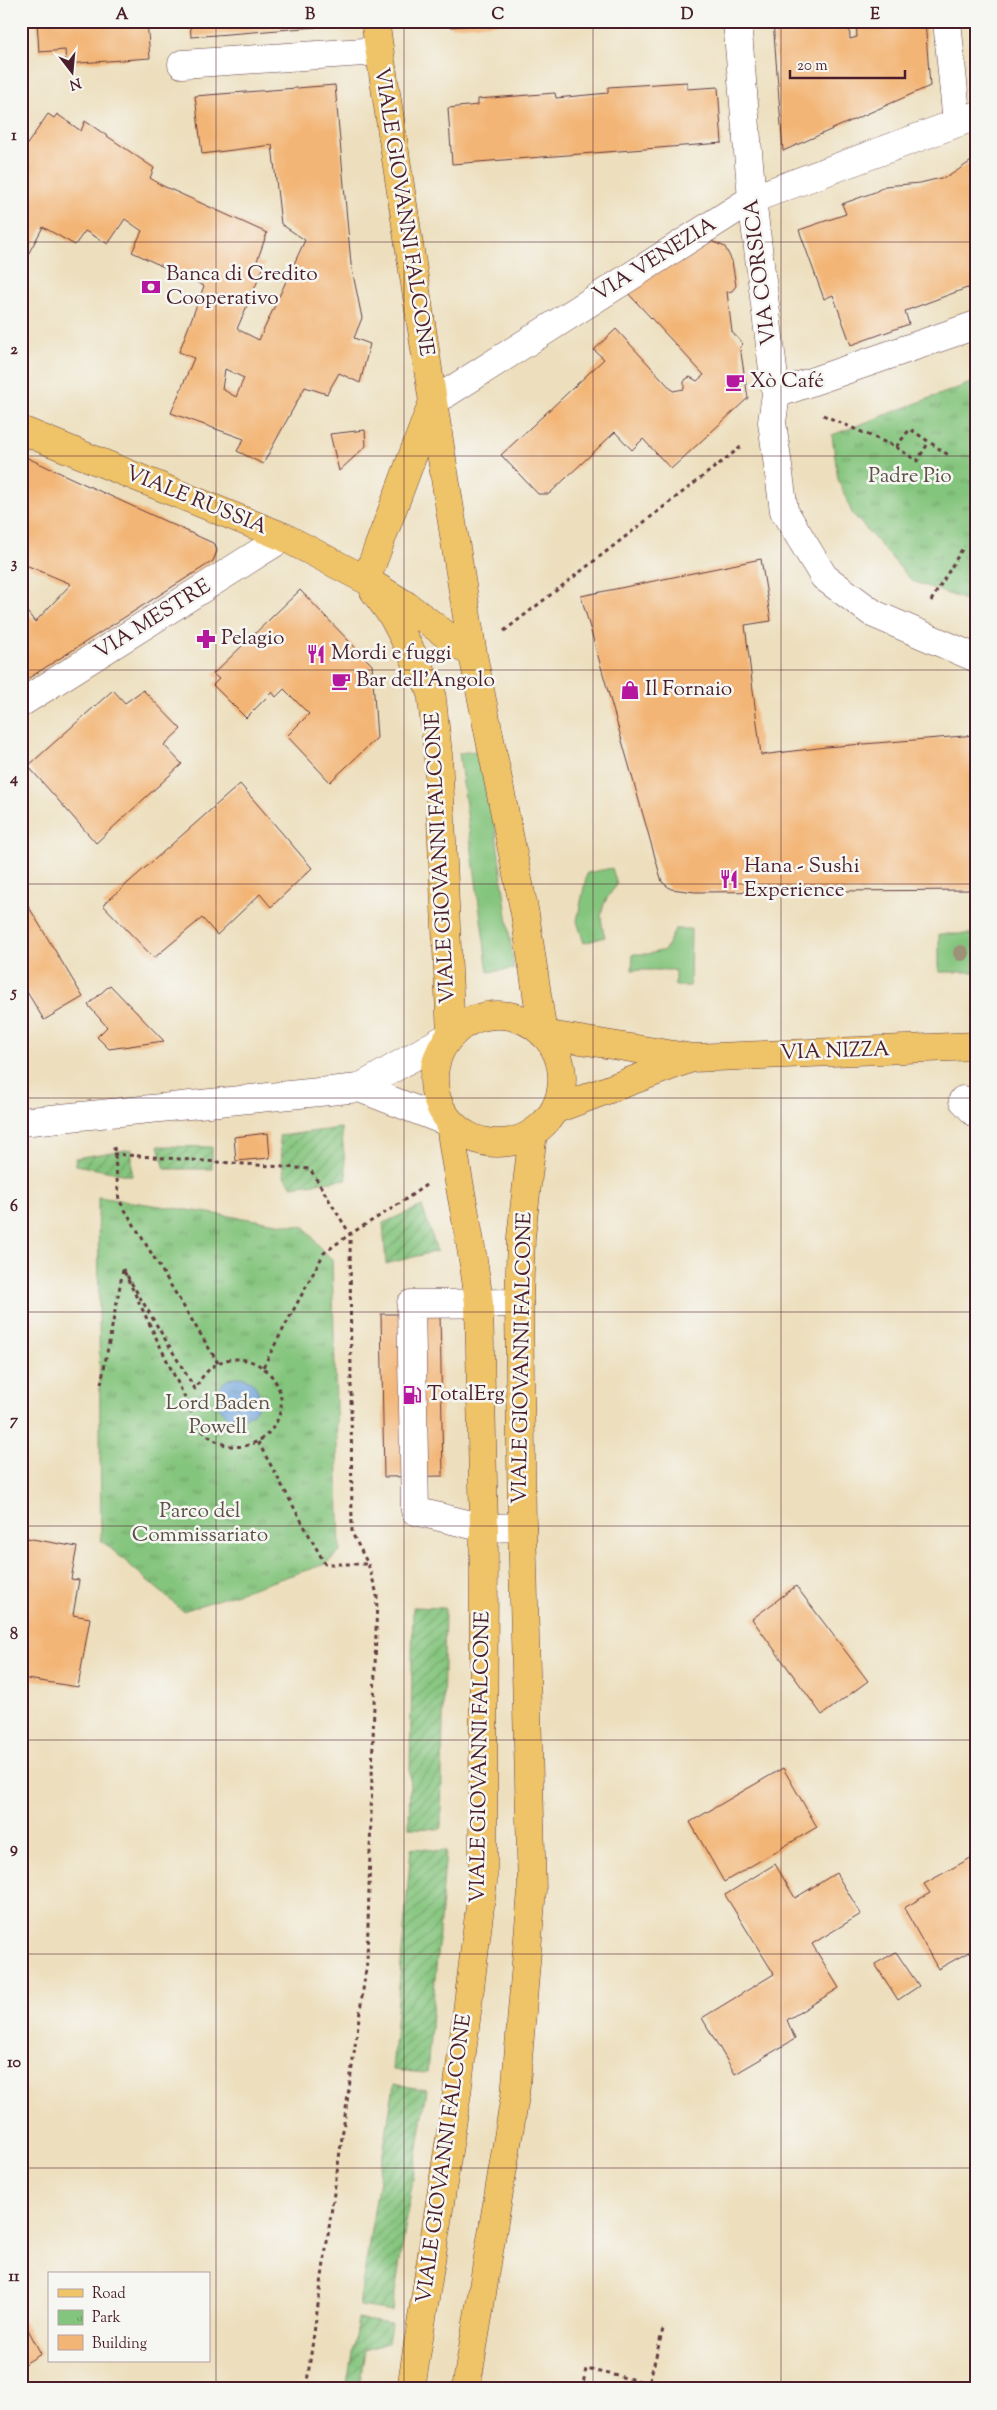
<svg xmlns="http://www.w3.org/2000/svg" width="997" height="2410" font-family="'Sorts Mill Goudy',serif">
  <defs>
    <pattern id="park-tufts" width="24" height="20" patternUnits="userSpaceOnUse" patternTransform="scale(1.25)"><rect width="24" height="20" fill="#84c57d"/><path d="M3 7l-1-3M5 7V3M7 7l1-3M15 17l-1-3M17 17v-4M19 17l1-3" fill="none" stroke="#6e9f67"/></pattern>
    <pattern id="garden-furrows" width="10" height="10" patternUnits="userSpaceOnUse" patternTransform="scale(1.25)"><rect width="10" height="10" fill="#84c57d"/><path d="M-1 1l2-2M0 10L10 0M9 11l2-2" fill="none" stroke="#6e9f67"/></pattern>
    <pattern id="water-ripples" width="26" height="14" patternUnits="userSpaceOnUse" patternTransform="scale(1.25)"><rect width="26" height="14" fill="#71a4dd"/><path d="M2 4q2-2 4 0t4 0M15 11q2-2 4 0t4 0" fill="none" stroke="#5f85b3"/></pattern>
  </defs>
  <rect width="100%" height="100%" fill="#f6f6f2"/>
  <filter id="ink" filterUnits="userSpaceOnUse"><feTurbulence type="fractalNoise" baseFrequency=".02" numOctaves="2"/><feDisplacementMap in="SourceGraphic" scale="10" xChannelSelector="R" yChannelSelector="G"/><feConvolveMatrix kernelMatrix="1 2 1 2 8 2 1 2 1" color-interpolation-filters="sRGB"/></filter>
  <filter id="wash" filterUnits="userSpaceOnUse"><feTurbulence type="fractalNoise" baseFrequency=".0096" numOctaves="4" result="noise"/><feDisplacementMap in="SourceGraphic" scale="20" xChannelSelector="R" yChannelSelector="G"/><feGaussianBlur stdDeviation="1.12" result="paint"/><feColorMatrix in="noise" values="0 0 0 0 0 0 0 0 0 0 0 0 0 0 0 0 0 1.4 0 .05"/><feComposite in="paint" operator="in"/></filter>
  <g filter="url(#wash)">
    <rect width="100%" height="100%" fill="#eddfbd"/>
    <path fill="#84c57d" stroke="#677254" d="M485 750 514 969 488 972 459 753Z
      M612 868 617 885C601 904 598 914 605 937L584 943 577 921 587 873Z
      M675 929H691L690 986H675V970H632L633 954H648L665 950Z
      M939 934H976V972H939Z"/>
    <path fill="url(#park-tufts)" stroke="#677254" d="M976 381V602L968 601 912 581 852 513 838 479 832 435Z
      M98 1197 305 1227 324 1253 332 1259 340 1552 325 1564 183 1611 101 1540Z"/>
    <path fill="url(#garden-furrows)" stroke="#677254" d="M341 1128 347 1179 292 1186 284 1176 279 1136Z
      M158 1146 212 1147V1169H165Z
      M132 1149V1176L76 1165 75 1158Z
      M422 1206 437 1251 386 1264 383 1223Z
      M413 1607 445 1608 441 1829 409 1828Z
      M411 1848 446 1851 427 2073 392 2070Z
      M394 2084 427 2090 392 2311 359 2306Z
      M358 2319 391 2324 388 2343 365 2350 359 2389H346Z"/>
    <path fill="url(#water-ripples)" stroke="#5e6284" d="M217 1398a21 21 0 1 1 42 0a21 21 0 1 1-42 0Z"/>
    <g id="blocks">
      <path fill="#f3b576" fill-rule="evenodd" d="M37 21H147L150 58 66 64 65 50 39 52Z
        M190 21H320L316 27 191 37Z
        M450 21H505V23L450 27Z
        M773 21H842V24H849L850 39 857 37 856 21H925L930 86 783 151Z
        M972 21H976V50L974 51Z
        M687 82V89L718 87 722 143 452 164 448 108 478 105V99L555 93 556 98 608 93V87Z
        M335 85 351 264 362 318 354 338 370 344 360 383 339 373 327 394 305 387 263 464 237 451 244 439 171 413 194 358 179 352 204 286 132 252 142 231 125 219 108 244 85 231 75 245 43 227 26 258 21 255V153L48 114 54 118 57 114 81 131 85 121 154 168 150 178 161 185 267 233 257 261 265 264 237 329 259 340 305 240 281 224 272 145 202 154 195 96ZM225 369 244 378 236 397 222 389Z
        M976 158V292L967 288 905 311 909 324 851 345 833 295 824 299 799 230 846 214 842 204 875 192 885 186 920 183 949 176Z
        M709 240 725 247 732 261 736 286 732 291 727 292 732 332 743 344 740 347 748 398 671 469 643 439 632 450 615 432 549 494H538L501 455 604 359 594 350 616 329 673 391 684 389V382L686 379 690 377 697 381 704 375 625 290Z
        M365 430 366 446 339 471 330 434Z
        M21 455 215 544 217 551 213 561 21 683V604L35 622 71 584 21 563Z
        M761 559 771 621 745 625 761 755 826 747 976 735V890L695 892 671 889 662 882 581 596Z
        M300 590 372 665 377 738 330 782 287 736 309 714 284 689 276 697 272 692 246 718 213 685 219 679 213 674Z
        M113 690 125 703 143 690 181 729 164 745 182 764 96 843 28 766Z
        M240 784 312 868 271 907 260 894 217 935 202 918 154 958 103 905Z
        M21 894 83 997 44 1020 21 982Z
        M110 985 164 1041 109 1049 97 1037 107 1027 88 1005Z
        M268 1133 270 1158 236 1161 234 1137Z
        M381 1314H440L443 1476 384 1477Z
        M21 1537 77 1547 71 1579 79 1580 73 1615 90 1618 78 1687 21 1678Z
        M796 1586 868 1681 822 1715 752 1619Z
        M783 1768 817 1827 724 1882 690 1822Z
        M976 1855V1948L938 1969 904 1908 930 1893 924 1884Z
        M775 1864 795 1898 836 1873 861 1914 812 1944 839 1988 787 2020 795 2039 735 2074 702 2018 774 1974 725 1895Z
        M896 1952 919 1986 898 2000 875 1964Z
        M21 2316 41 2354 21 2366Z"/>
    </g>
  </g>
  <g filter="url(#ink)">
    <use href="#blocks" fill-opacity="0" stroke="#623c41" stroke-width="1"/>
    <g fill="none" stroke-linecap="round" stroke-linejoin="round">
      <g stroke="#623c41" stroke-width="29">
        <path id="minor" d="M737 21 752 199 776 394 772 422 784 511 824 577 874 614 976 658
          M947 21 957 123
          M182 64 379 51
          M776 394 976 325
          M433 402 752 199 976 116
          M21 703 284 537
          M359 1088 451 1035
          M963 1100 976 1114
          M21 1122 359 1088 450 1123
          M519 1303 411 1304 415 1511 484 1528 522 1527"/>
      </g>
      <g stroke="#623c41" stroke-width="29">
        <path id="major" d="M375 21 433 402 473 655 525 914 543 1034
          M21 430 284 537 366 580 406 605 473 655
          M366 580 432 404
          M374 591 393 617 431 690 438 754 451 1035
          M434 1079a64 64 0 1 1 128 0a64 64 0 1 1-128 0Z
          M543 1034 693 1058 976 1046
          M554 1110 692 1058
          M411 2389 457 2093 483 1882 484 1528 479 1304C473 1243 457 1184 450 1123
          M466 2389 515 2096 532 1890 522 1527 519 1303 521 1237 533 1132"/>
      </g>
      <path stroke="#623c41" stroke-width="3" stroke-dasharray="4 4" stroke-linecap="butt" d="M823 415 896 447 910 429 950 456
        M896 447 917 461 929 442
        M931 601 964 546
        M504 631 742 446
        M114 1147 119 1200 218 1363
        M113 1154 310 1169 350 1234 352 1533 368 1564 377 1594 367 1962 306 2389
        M123 1269 195 1389C203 1373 216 1359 235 1359 248 1359 258 1363 267 1371 310 1413 246 1480 199 1427Z
        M263 1367 324 1253 350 1234 396 1206 426 1185
        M101 1384 123 1270
        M258 1442 325 1564H368
        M582 2389 586 2369 649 2383 663 2329"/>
      <use href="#minor" stroke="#fff" stroke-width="28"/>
      <use href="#major" stroke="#efc469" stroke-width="28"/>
    </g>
    <circle fill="#9d917a" cx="961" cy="953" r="8"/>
  </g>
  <path fill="none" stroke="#4a1f2b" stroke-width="1" stroke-opacity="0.55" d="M216 21V2389M404 21V2389M593 21V2389M781 21V2389M21 242H976M21 456H976M21 670H976M21 884H976M21 1098H976M21 1312H976M21 1526H976M21 1740H976M21 1954H976M21 2168H976"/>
  <defs>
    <g id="bank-bare" transform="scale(1.5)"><path d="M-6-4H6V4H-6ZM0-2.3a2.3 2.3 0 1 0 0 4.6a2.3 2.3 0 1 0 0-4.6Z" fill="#b5179e" stroke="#f6f6f2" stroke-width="2.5" paint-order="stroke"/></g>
    <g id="cafe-bare" transform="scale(1.5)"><path d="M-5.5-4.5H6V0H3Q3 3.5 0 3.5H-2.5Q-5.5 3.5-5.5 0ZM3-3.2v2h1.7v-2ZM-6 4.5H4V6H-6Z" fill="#b5179e" stroke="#f6f6f2" stroke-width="2.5" paint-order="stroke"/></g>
    <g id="pharmacy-bare" transform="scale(1.5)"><path d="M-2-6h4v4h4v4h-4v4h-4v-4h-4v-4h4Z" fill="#b5179e" stroke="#f6f6f2" stroke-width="2.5" paint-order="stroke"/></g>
    <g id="restaurant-bare" transform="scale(1.5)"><path d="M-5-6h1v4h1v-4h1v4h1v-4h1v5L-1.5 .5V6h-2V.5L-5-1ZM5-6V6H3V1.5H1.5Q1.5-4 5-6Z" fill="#b5179e" stroke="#f6f6f2" stroke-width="2.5" paint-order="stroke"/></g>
    <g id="shop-bare" transform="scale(1.5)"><path d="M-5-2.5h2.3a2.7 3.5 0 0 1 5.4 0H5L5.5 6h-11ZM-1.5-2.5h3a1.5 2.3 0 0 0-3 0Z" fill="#b5179e" stroke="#f6f6f2" stroke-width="2.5" paint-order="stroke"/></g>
    <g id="fuel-bare" transform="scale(1.5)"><path d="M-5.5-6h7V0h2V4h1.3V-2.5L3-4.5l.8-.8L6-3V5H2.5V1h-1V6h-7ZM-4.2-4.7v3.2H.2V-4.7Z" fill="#b5179e" stroke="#f6f6f2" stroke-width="2.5" paint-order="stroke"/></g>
  </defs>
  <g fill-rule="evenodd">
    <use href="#bank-bare" x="151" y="287"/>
    <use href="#cafe-bare" x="735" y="382"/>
    <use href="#pharmacy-bare" x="206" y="639"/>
    <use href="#restaurant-bare" x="316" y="654"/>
    <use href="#cafe-bare" x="341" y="681"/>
    <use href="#shop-bare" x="630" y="690"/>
    <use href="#restaurant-bare" x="729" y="879"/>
    <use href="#fuel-bare" x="412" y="1395"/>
  </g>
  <g text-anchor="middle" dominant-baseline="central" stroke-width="5" stroke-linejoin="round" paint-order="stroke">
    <g font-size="21" fill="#4a1f2b" stroke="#f6f6f2">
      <text transform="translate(403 212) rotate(81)">VIALE GIOVANNI FALCONE</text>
      <text transform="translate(655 260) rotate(-32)">VIA VENEZIA</text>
      <text transform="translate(761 272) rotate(-97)">VIA CORSICA</text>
      <text transform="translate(196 501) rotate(22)">VIALE RUSSIA</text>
      <text transform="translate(153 620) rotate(-32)">VIA MESTRE</text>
      <text transform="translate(441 858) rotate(-93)">VIALE GIOVANNI FALCONE</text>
      <text transform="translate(835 1052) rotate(-2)">VIA NIZZA</text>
      <text transform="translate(523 1358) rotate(-89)">VIALE GIOVANNI FALCONE</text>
      <text transform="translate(481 1757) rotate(-89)">VIALE GIOVANNI FALCONE</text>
      <text transform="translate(445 2159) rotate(-82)">VIALE GIOVANNI FALCONE</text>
    </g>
    <g font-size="21" fill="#4a1f2b" stroke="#f6f6f2" text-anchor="start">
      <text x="166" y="275">Banca di Credito<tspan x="166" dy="24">Cooperativo</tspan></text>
      <text x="750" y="382">Xò Café</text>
      <text x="221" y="639">Pelagio</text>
      <text x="331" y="654">Mordi e fuggi</text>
      <text x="356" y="681">Bar dell'Angolo</text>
      <text x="645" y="690">Il Fornaio</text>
      <text x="744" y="867">Hana - Sushi<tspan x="744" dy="24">Experience</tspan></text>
      <text x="427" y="1395">TotalErg</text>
    </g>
    <g font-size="21" fill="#5b5144" stroke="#f6f6f2">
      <text x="910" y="477">Padre Pio</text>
      <text x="218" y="1404">Lord Baden<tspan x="218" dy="24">Powell</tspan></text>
      <text x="200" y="1512">Parco del<tspan x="200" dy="24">Commissariato</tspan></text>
    </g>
  </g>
  <rect width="997" height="2410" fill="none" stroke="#f6f6f2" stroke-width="55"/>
  <rect x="48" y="2272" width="162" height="90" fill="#f6f6f2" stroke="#b1a0a2"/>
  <rect x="58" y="2289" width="25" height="8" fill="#efc469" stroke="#b1a0a2"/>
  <text x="92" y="2298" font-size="15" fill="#4a1f2b">Road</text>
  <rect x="58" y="2310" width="25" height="15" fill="url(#park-tufts)" stroke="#b1a0a2"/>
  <text x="92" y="2322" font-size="15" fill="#4a1f2b">Park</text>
  <rect x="58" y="2335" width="25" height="15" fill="#f3b576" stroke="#b1a0a2"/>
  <text x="92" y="2348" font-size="15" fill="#4a1f2b">Building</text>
  <g transform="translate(72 72) rotate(164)" stroke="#f6f6f2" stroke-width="4" paint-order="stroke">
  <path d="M0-4L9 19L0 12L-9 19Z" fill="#4a1f2b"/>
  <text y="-8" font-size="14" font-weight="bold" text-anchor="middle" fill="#4a1f2b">N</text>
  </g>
  <path d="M790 70v8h115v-8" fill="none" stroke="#4a1f2b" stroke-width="2.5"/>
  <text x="797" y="70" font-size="15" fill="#4a1f2b" stroke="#f6f6f2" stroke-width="4" paint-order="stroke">20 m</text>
  <rect x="28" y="28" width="942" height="2354" fill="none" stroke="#4a1f2b" stroke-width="2"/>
  <g font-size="16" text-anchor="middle" font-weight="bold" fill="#4a1f2b">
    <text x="122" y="19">A</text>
    <text x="310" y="19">B</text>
    <text x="498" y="19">C</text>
    <text x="687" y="19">D</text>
    <text x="875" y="19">E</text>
    <text x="14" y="140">1</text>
    <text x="14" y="354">2</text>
    <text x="14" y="568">3</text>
    <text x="14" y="783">4</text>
    <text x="14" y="997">5</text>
    <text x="14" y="1211">6</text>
    <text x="14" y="1425">7</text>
    <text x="14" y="1639">8</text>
    <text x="14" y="1853">9</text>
    <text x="14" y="2067">10</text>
    <text x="14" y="2281">11</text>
  </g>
</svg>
